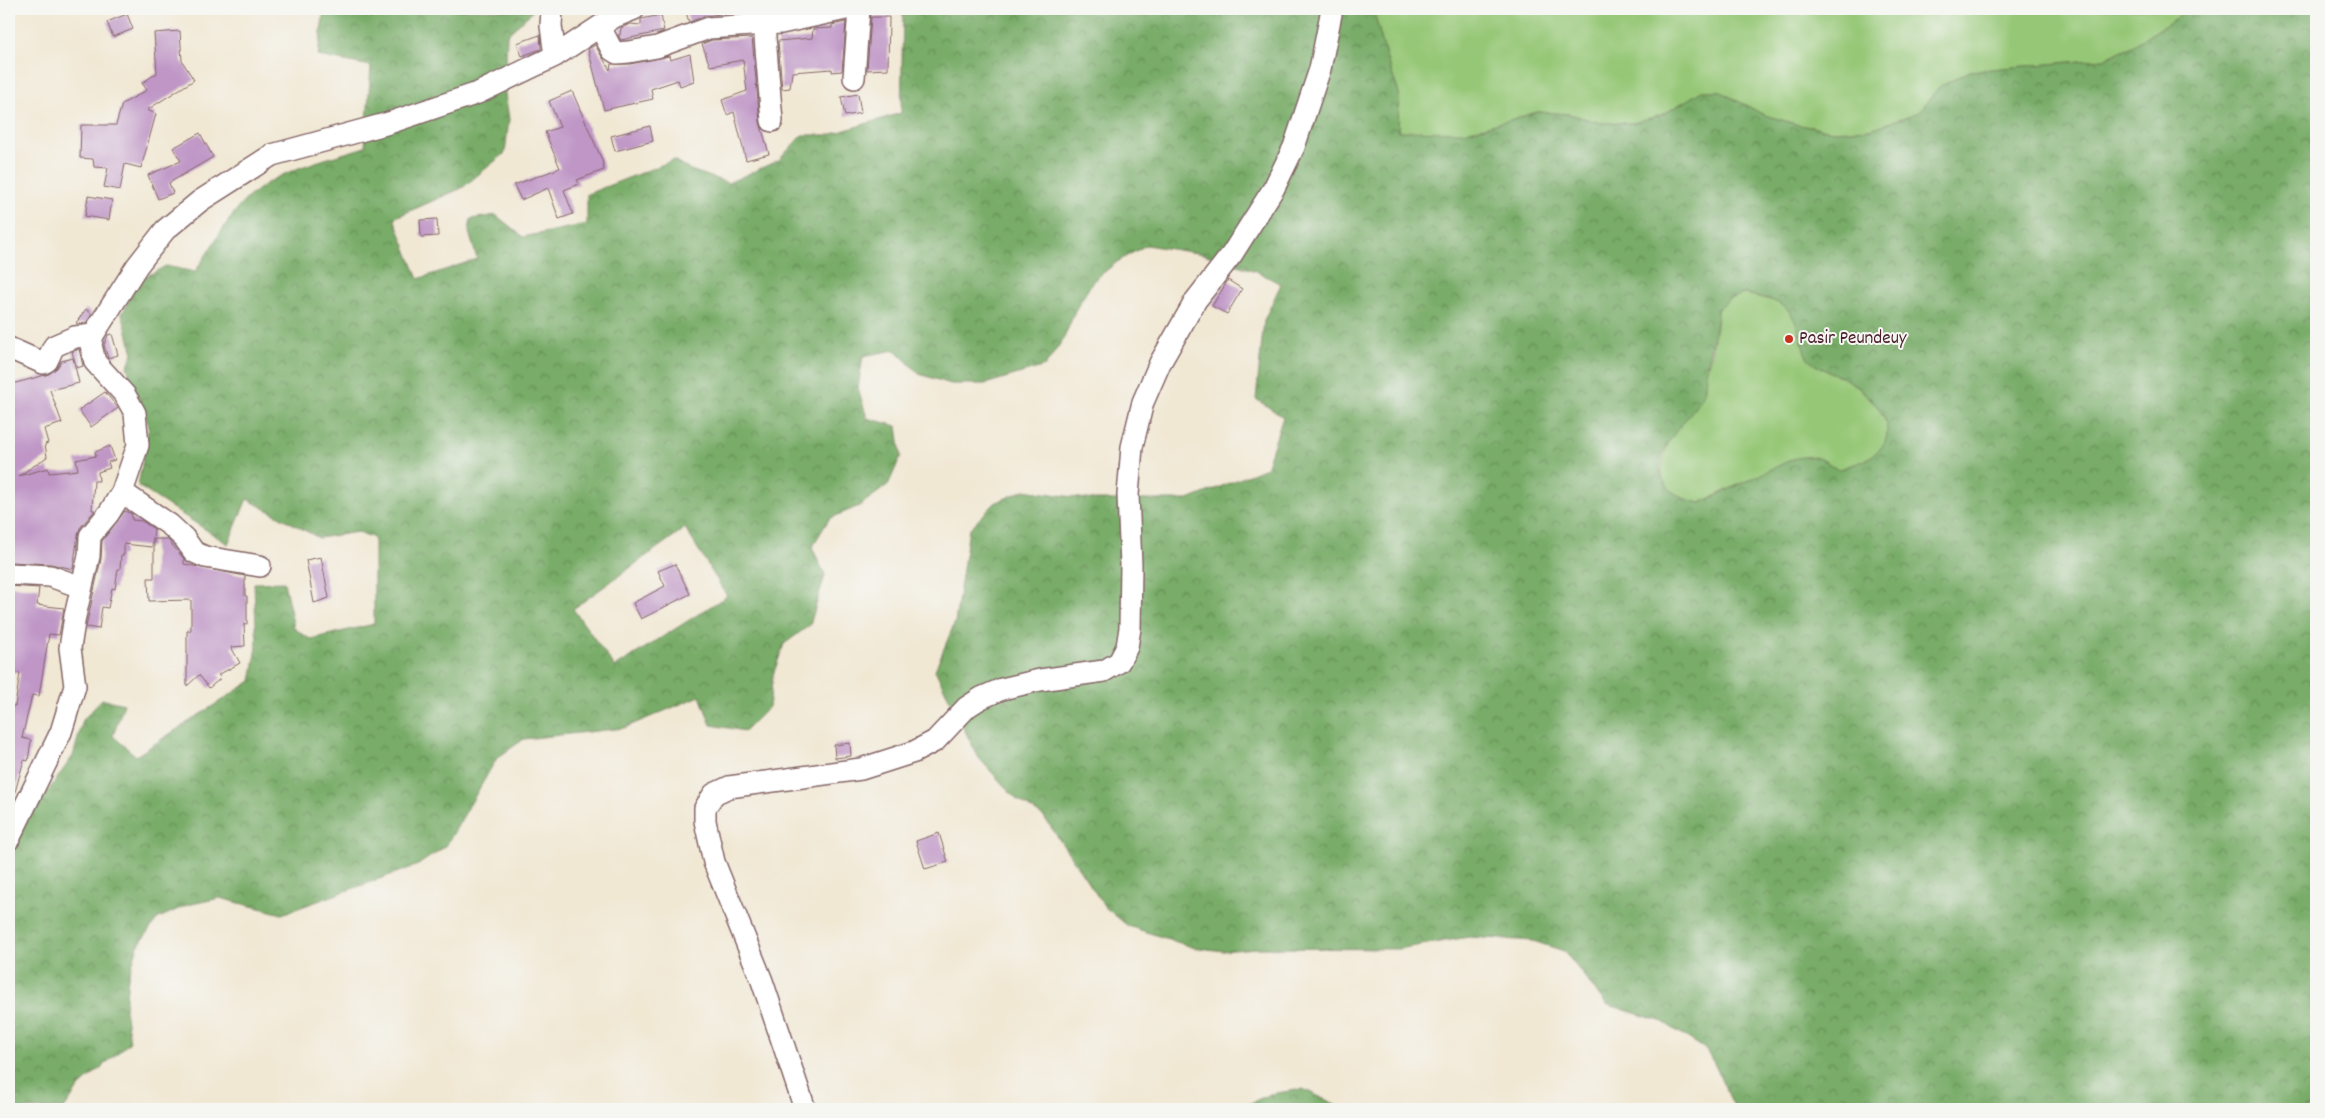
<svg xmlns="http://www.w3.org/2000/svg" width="2325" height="1118" font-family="Dekko,sans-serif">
  <defs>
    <pattern id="forest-crowns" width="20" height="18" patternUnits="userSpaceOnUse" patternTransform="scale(1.25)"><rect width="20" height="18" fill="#78ac67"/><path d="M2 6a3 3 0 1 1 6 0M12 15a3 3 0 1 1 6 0" fill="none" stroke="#648b55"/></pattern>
  </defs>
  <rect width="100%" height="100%" fill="#f6f6f2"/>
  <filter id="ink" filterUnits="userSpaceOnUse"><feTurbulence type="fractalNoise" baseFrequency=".02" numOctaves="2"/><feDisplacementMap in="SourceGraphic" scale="10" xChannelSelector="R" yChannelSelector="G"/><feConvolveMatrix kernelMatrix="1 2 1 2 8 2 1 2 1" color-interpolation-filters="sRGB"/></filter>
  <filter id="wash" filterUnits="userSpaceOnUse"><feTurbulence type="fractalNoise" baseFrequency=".0096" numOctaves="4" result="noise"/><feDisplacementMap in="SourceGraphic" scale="20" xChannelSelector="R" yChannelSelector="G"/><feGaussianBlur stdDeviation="1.12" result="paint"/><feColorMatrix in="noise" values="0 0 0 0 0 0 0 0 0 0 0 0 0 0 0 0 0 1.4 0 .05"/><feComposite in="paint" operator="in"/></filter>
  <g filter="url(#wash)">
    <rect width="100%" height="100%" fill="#f1e8d4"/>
    <path fill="#95c776" stroke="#707350" d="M1373 9H2191L2134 45 2104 59 1970 71 1939 87 1919 112 1871 129 1833 131 1799 125 1764 115 1719 91H1702L1664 114 1634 123H1601L1569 114 1538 112 1467 132H1398L1399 93 1388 63Z
      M1744 294C1782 301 1792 304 1803 342 1804 348 1805 356 1809 360 1820 370 1836 373 1849 381 1875 398 1908 434 1870 457 1860 463 1848 466 1837 470 1822 458 1812 455 1793 459L1700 503C1618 486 1690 417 1705 375 1711 359 1717 327 1717 310L1729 299Z"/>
    <path fill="url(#forest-crowns)" stroke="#616649" fill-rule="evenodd" d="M324 9 534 10 507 35 505 93 509 119 505 153 462 188 394 218 418 279 477 259 469 232 471 219 496 215 523 237 587 224V194L674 160 688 169 728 183 779 160 802 135H829L901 113 903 13 884 9H1373L1388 63 1399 93 1398 131 1467 132 1538 112 1569 114 1601 123H1634L1664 114 1702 91H1719L1764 115 1799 125 1833 131 1871 129 1919 112 1939 87 1970 71 2104 59 2134 45 2191 9H2316V1109H1735L1714 1063 1705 1049 1663 1022 1606 1004 1564 951 1533 941 1469 937 1398 949 1257 948 1223 951 1192 947 1128 926 1105 907 1044 817 1016 799 978 757 935 670 955 622 969 529 995 503 1024 490 1094 500H1188L1266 468 1283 417 1256 399 1264 320 1281 284 1256 271 1203 254 1146 245 1117 262 1093 281 1076 309 1064 338 1045 366 985 384H951L919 374 895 350 863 356 858 388 867 418 897 426 901 456 888 485 859 506 829 519 812 547 825 575 810 625 784 644 773 675 769 707 745 731 711 725 700 696 624 728 524 739 497 758 446 846 418 865 282 914 220 898 187 905 157 919 138 946 128 977 125 1010 130 1042 79 1087 64 1109H9V846L73 756 83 720 102 699 124 704 113 736 136 756 251 681 257 647 254 583 284 582 294 628 310 639 374 624V538L358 532 319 538 247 499 228 544 138 486 149 426 127 367 133 353 122 314 139 280 166 266 195 272C209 251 222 228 238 208 269 171 321 161 365 147L371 66 318 56ZM1744 294C1782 301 1792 304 1802 342 1804 348 1805 356 1809 360 1820 370 1836 373 1849 381 1875 398 1908 433 1870 457 1861 463 1848 466 1838 470 1821 457 1813 454 1793 459L1701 503C1685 500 1674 496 1665 483 1644 453 1693 418 1704 393 1706 388 1705 381 1706 375 1708 352 1716 333 1717 310L1729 299ZM685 528 727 596 615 667 573 609Z
      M1303 1089 1335 1104V1109H1238L1270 1094Z"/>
    <g id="blocks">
      <path fill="#bf96c6" d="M685 9H726L727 13 705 16 689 22Z
        M127 14 133 29 113 37 107 22Z
        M661 15 664 31 621 40 618 35H620L621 28 630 24 641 25V19Z
        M871 17H889L888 69 867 70Z
        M846 22 842 71 832 72V69L792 72 790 88 782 89 778 41 812 38 813 29 832 28V25Z
        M180 31 182 61 194 80 147 110 156 114 141 168 125 164 120 190 104 187 108 168 94 167 93 159 80 158 81 125H116L122 104 147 90 142 83 157 73 154 33Z
        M540 35 541 49 522 56 517 43Z
        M752 38 760 122 769 154 746 160 734 112 727 115 722 100 747 91 743 60 710 66 702 44 712 40Z
        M595 45 610 70 611 64H630L669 56 670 60 690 54 694 81 680 86 678 80 651 89 653 99 604 110 588 49Z
        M572 91 602 160 604 170 577 180 579 184 564 190 573 214 559 219 548 188 521 200 514 185 560 168 545 132 560 127 549 101Z
        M858 94 861 113 845 116 841 97Z
        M650 126 653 141 615 151 611 136Z
        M200 133 213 157 169 183 173 193 158 199 148 175 181 161 173 148Z
        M88 196 112 200 109 220 85 216Z
        M437 219 438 236 421 237 420 220Z
        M1228 280 1242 289 1227 314 1212 306Z
        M86 309 92 314 86 323 78 324 76 323Z
        M112 334 118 355 108 358 104 345 108 335Z
        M79 349 83 366 77 368 72 352Z
        M73 358 79 383 50 390 62 423 44 429 48 443 45 444 47 457 19 476 48 468 49 473 78 470 76 460 96 456 95 452 110 446 115 460 108 462 110 468 98 472 99 481H94L92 510H95L80 528 78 535 73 569 51 564 10 562 9 552V405L12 403V384L49 374 58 367 61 361Z
        M105 392 118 408 91 427 79 410Z
        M125 511 132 514V520L142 521 154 529 152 547 124 544V555H121L120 569H118L115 589 112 588 108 608 102 607 99 629 86 627 101 559 102 541Z
        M154 539H167L184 559V564L245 576V596H247V624H244L245 646 231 647 240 663 218 675 221 678 209 688 199 675 187 686V631H191V600L149 601 148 578H154Z
        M321 557 329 598 314 603 306 560Z
        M675 564 690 594 641 619 633 603 665 586 658 571Z
        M9 586 39 588 37 605 64 608 59 635 49 634 39 696 32 695 22 738 31 740 28 761 24 760 13 799 9 798V722L12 706H15L20 673 9 672Z
        M850 743 851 756 835 758 834 745Z
        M939 833 948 862 925 869 916 841Z"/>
    </g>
  </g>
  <g filter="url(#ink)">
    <use href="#blocks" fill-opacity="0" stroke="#846566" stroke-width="1"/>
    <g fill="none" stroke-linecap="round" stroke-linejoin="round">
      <g stroke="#846566" stroke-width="24">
        <path id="street" d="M552 9 551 26 555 56
          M764 25 772 121
          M600 27 612 50 617 53 629 52 657 47 709 28 781 23 846 9
          M854 78 859 9
          M9 348 43 363 47 361 54 346 75 337 93 335
          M122 492 170 525 184 538 194 552 205 557 260 566
          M9 574 50 576 81 587
          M9 839 61 732 75 686 70 648 75 616 89 556 90 536 109 513 122 492 138 445 135 413 125 395 95 362 91 345 93 335 137 266 165 230 200 201 272 155 389 123 478 93 555 56 614 17 634 9
          M805 1109 762 981 714 862 705 821V808L714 794 729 787 861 769 914 752 935 741 967 707 981 698 1002 689 1040 680 1104 671 1119 662 1127 647 1130 628 1131 565 1128 495 1132 447 1143 402 1160 363 1196 300 1232 254 1274 188 1294 147 1320 69 1332 9"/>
      </g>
      <use href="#street" stroke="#fff" stroke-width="21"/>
    </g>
  </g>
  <circle fill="#c8321e" stroke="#f6f6f2" stroke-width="2" cx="1789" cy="339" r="5"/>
  <g text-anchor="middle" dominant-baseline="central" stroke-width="4" stroke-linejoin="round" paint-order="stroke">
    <g font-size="19" fill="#4a1f2b" stroke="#f6f6f2" text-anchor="start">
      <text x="1799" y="339">Pasir Peundeuy</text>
    </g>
  </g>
  <rect width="2325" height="1118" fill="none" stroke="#f6f6f2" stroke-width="30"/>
</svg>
